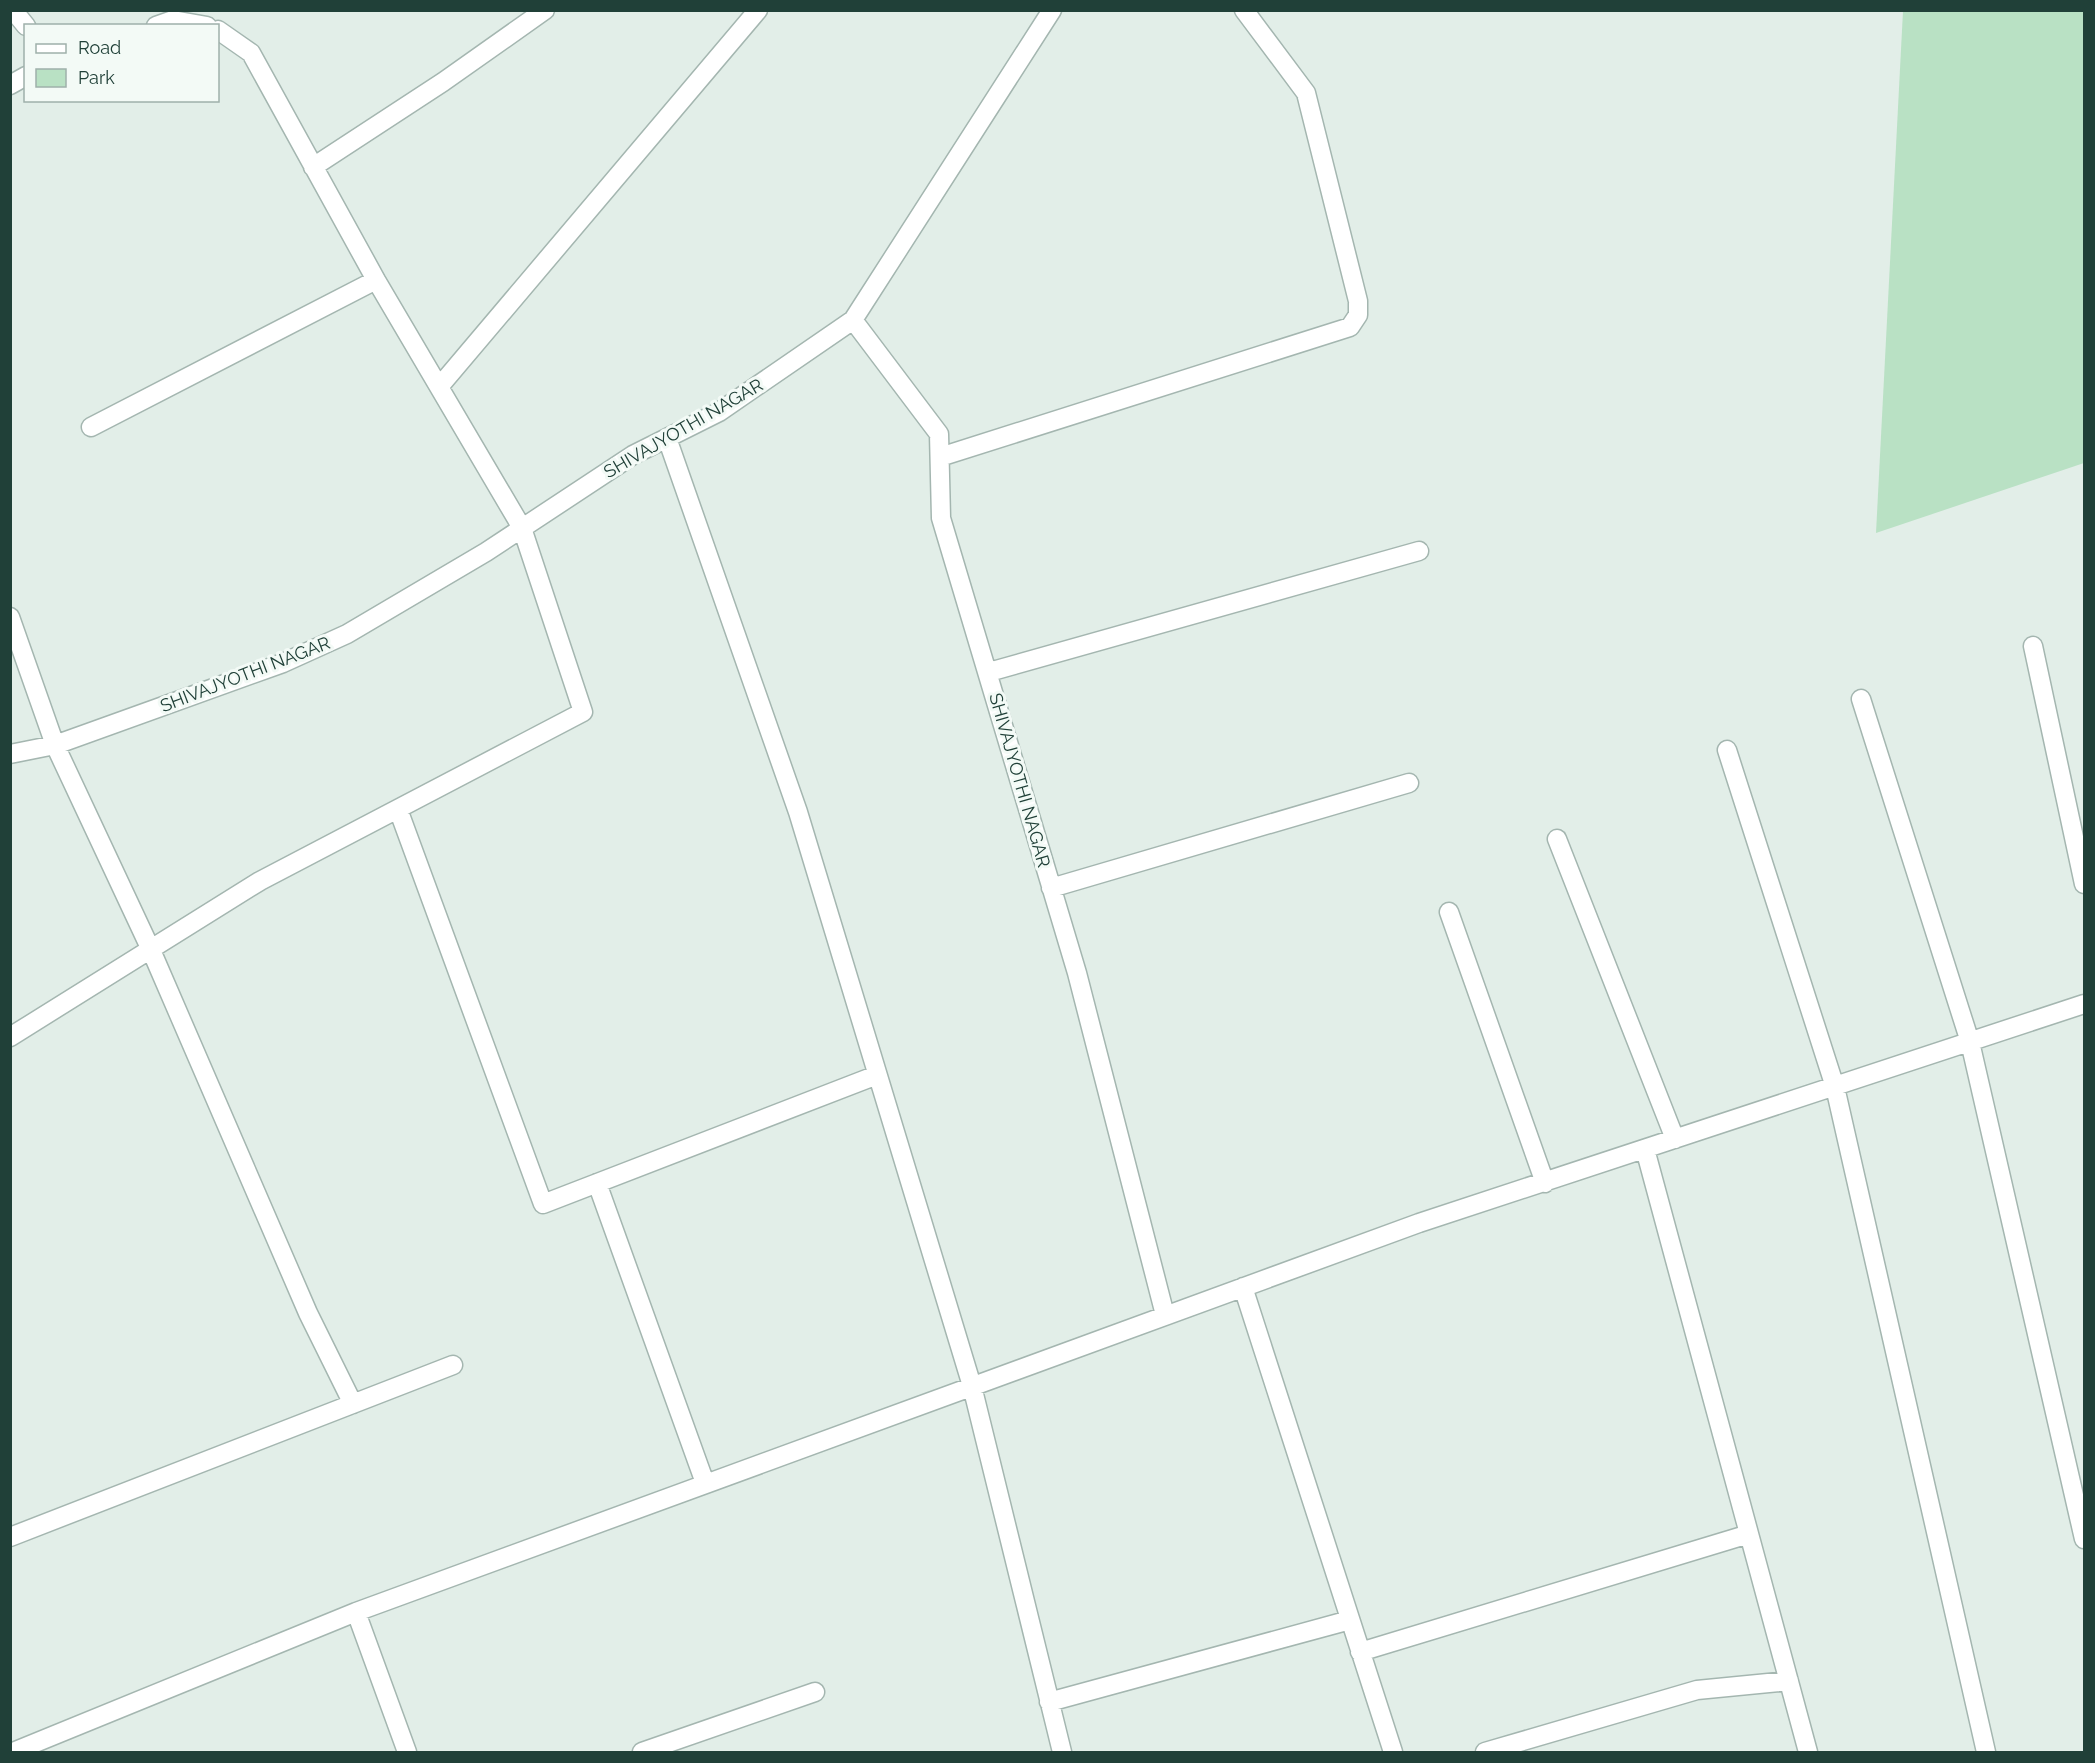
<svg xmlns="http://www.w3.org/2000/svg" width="2095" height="1763" font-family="Raleway,sans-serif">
  <rect width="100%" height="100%" fill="#e2eee8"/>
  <path fill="#b9e1c4" d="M1903 11H2084V463L1876 533Z"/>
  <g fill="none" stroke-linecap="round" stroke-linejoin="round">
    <g stroke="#a4b6b0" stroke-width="21">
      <path id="minor" d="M13 10 26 26
        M156 26 173 20 207 26
        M10 85 26 76
        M313 167 443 82 545 10
        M853 320 1052 10
        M439 387 758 10
        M91 427 376 280
        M667 438 798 812 972 1386 1062 1752
        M940 457 1350 327 1358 315V301L1306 93 1244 10
        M10 617 55 745 151 950 308 1313 353 1404
        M2033 646 2084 884
        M989 672 1419 551
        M1861 699 1970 1042 2084 1539
        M1727 750 1835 1087 1986 1752
        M10 754 55 745 283 663 347 634 486 552 633 455 719 412 853 320 939 434 941 518 1077 973 1165 1315
        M398 809 543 1204 877 1075
        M1557 839 1675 1139
        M1051 888 1409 783
        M1449 912 1545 1183
        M10 1037 260 881 583 712 522 528 376 280 251 53 218 30
        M1645 1149 1808 1752
        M597 1183 705 1483
        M1243 1287 1393 1752
        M10 1537 453 1365
        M356 1612 407 1752
        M1360 1652 1749 1534
        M1049 1702 1350 1620
        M13 1752 356 1612 1419 1223 2084 1004
        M642 1752 815 1692
        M1485 1752 1697 1690 1789 1681"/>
    </g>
    <use href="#minor" stroke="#fff" stroke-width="18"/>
  </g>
  <g text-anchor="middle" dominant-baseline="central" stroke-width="6" stroke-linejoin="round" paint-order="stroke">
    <g font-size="18" fill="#204038" stroke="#f3faf6">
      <text transform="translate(683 428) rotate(-30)">SHIVAJYOTHI NAGAR</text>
      <text transform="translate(245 674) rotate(-21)">SHIVAJYOTHI NAGAR</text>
      <text transform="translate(1020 780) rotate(74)">SHIVAJYOTHI NAGAR</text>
    </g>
  </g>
  <rect width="2095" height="1763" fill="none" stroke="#204038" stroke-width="24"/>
  <rect x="24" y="24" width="195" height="78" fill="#f3faf6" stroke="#9fb0aa" stroke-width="1.5"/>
  <rect x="36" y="44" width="30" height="9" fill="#ffffff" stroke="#9fb0aa" stroke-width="1.5"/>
  <text x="78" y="54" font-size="18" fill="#204038">Road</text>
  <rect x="36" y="69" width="30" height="18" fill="#b9e1c4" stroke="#9fb0aa" stroke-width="1.5"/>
  <text x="78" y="84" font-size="18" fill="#204038">Park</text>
</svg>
